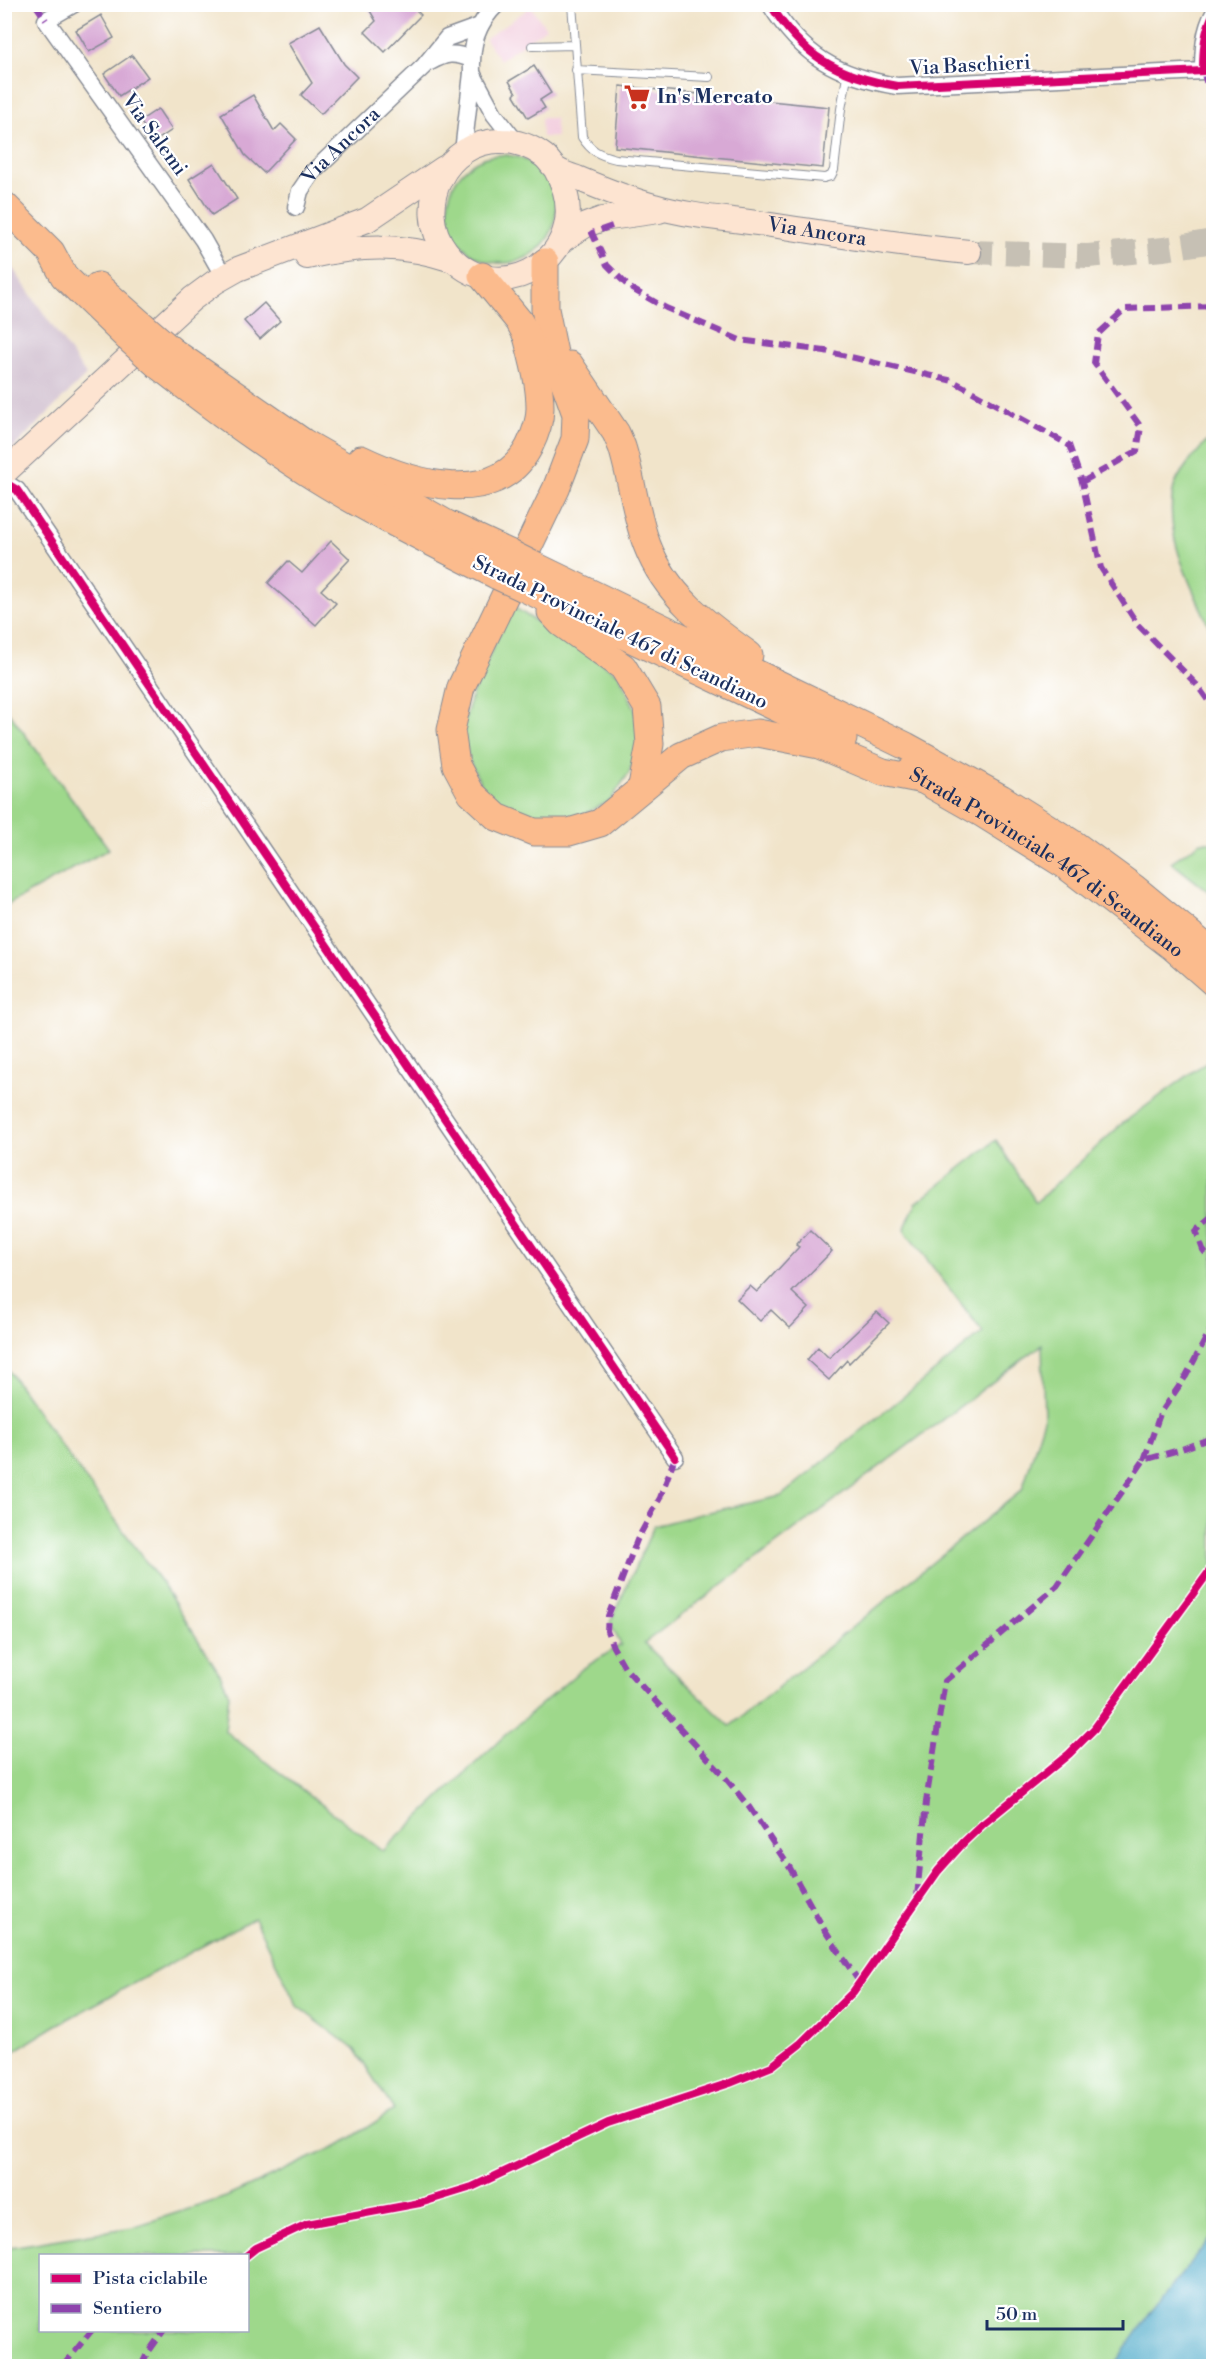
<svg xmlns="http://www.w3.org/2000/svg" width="1218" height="2371" font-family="'Libre Bodoni',serif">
  <rect width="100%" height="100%" fill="#fff"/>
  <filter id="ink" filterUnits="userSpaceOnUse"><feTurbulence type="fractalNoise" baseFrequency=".0167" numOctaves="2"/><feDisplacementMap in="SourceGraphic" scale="12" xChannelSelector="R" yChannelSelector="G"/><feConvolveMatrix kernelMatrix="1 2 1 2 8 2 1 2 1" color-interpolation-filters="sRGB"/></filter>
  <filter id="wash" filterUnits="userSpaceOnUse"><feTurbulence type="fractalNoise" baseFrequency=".008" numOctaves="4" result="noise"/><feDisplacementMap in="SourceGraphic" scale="24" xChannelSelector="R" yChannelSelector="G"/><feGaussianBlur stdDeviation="1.35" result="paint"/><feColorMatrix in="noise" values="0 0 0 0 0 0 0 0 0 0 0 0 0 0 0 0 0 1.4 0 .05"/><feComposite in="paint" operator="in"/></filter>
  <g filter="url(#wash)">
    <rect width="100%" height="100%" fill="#f1e4ca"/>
    <path fill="#f3cfdf" d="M531 7 546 28 500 60 485 39Z
      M541 118H555L556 137H542Z"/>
    <path fill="#cfbdce" d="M5 257 86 375 5 456H4Z"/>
    <path fill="#9ed88b" stroke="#5c8474" stroke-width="1.5" fill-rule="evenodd" d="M448 209a54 54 0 1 1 108 0a54 54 0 1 1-108 0Z
      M1213 435V636C1195 591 1164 542 1173 491 1176 473 1201 448 1213 435Z
      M512 606 619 674 635 709 641 740 629 773 610 801 578 817 544 822 511 813 484 790 469 760 462 729 473 692Z
      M4 706 109 849 5 906H4Z
      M1201 842H1213V895L1171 862Z
      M1213 1057V2235L1151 2312 1113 2366H5V2248L133 2227 226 2197 343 2143 394 2110 355 2050 297 2006 254 1918 55 2026 5 2057 4 1364 62 1447 163 1585 220 1674 229 1694 225 1731 383 1851 503 1737 582 1669 621 1645 610 1623 654 1526 700 1514 781 1496 983 1332 904 1230 916 1203 996 1140 1036 1202 1123 1123ZM1042 1345 1044 1419 1022 1490 730 1726 644 1643ZM40 2256H248V2330H40Z"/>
    <path fill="#49a8c8" stroke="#326c93" stroke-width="1.5" d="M1213 2235V2366H1113L1151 2312Z"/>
    <g id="blocks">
      <path fill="#d8a9d5" d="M366 4H410L421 15 385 52 365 32 376 21Z
        M101 15 114 38 89 52 76 30Z
        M320 25 344 64 357 77 321 114 301 95 312 83 288 43Z
        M132 55 148 77 119 96 104 74Z
        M534 66 551 93 540 100 545 108 528 118 514 95 516 93 509 81Z
        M620 86 829 107 823 168 615 147Z
        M253 95 274 131 281 124 296 139 264 173 245 155 221 114Z
        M158 109 172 130 154 142 140 121Z
        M214 163 237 199 212 215 189 179Z
        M264 303 280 321 260 339 244 321Z
        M331 541 350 559 321 590 336 603 316 625 268 583 288 561 302 573Z
        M810 1230 832 1251 792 1292 809 1308 790 1328 771 1310 760 1321 737 1299 750 1286 757 1292 799 1247 796 1245Z
        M877 1312 889 1323 849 1363 847 1360 829 1380 807 1360 818 1347 829 1358Z"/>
    </g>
  </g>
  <g filter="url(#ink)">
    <use href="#blocks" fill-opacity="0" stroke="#868a94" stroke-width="1.5"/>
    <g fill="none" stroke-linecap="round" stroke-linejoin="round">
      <path stroke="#c6c0b4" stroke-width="24" stroke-dasharray="24 12" stroke-linecap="butt" d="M969 252 1088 256 1164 249 1214 241"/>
      <g stroke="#868a94" stroke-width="10">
        <path id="service" d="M572 4 582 137C591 151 599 155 616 159L824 178 831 176 834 170 841 109 848 72
          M532 46 574 45
          M576 70 709 77"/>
      </g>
      <g stroke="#868a94" stroke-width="19">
        <g id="minor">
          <path d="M74 4 46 20 203 240 224 277"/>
          <path d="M770 4C802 56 837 76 897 86L1203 71C1203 52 1204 30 1214 13"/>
          <path d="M430 62C446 53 454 52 471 59"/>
          <path d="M472 73C471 45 476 24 497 4"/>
          <path d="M463 152 472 73 494 114 516 142"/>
          <path id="s1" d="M296 207 300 191 313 172 424 66 447 38 480 26"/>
          <path d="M4 482 17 490 675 1457"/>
        </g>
      </g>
      <g stroke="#868a94" stroke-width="26">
        <g id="secondary">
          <path id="s2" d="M556 170C603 253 497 318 446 251 412 207 446 139 502 141 517 141 532 147 544 156 549 160 552 166 556 169 562 173 571 176 577 178 603 189 628 199 654 206 691 217 732 219 771 225 837 235 902 246 969 252"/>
          <path d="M562 240 586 225 602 219 659 211"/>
          <path d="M307 257C362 245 399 243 453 260"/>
          <path d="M4 473 192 299 215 282 238 269 367 220 444 168"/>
        </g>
      </g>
      <g stroke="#868a94" stroke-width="29">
        <g id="primary">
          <path d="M4 205 51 252 64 276 128 338"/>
          <path d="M545 262V309L554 353 576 414 575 439 556 489 461 687 451 730 456 765 471 793 497 817 534 832H569L600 823 681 756 721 738 758 733 819 745 883 772 924 780"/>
          <path d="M482 276 519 321 536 352"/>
          <path d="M98 286 142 325"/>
          <path d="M172 351 303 442 447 524 509 553"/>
          <path d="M570 365 616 433 622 447C632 479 635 514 647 545 666 595 707 625 749 655"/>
          <path d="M159 366C209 405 262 444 316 478 374 514 437 545 498 576"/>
          <path d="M361 459C411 483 496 510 529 447 535 435 540 422 540 408 540 383 533 360 527 336"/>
          <path d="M535 566 906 746 1001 798 1075 845 1134 888 1214 954"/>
          <path d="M524 588 843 739"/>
          <path d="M551 612 561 623 623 667 647 707 650 744 642 786"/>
          <path id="s3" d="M909 772 983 814 1065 865 1174 948 1214 983"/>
        </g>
      </g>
      <use href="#service" stroke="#fff" stroke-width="8"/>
      <use href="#minor" stroke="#fff" stroke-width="16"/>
      <use href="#secondary" stroke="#fde4d1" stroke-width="24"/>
      <use href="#primary" stroke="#fbbb8d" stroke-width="27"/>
      <g stroke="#868a94" stroke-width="29" stroke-linecap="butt">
        <path id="primary-bridge" d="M142 325 172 351
          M128 338 159 366
          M509 553 535 566
          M498 576 524 588"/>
      </g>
      <use href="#primary-bridge" stroke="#fbbb8d" stroke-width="27"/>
      <path stroke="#8e44ad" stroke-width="6" stroke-dasharray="12 6" stroke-linecap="butt" d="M35 4 46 20
        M1203 71 1214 109
        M612 226 592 233 607 265 630 288 666 308 740 340 825 351 953 381 1069 445 1082 482 1101 568 1138 625 1197 685 1214 709
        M1082 482 1137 451 1141 427 1094 363 1098 334 1125 309 1214 306
        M1214 1216 1196 1231 1203 1250 1214 1264
        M675 1457 660 1498 637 1540 608 1616 607 1631 613 1647 625 1668 724 1776 749 1807 790 1868 825 1931 860 1983
        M1144 1460 1160 1414 1186 1376 1214 1323
        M917 1897 926 1802 945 1681 1057 1586 1144 1460 1182 1449 1214 1437
        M63 2366 92 2330
        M141 2366 147 2354 164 2330"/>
      <g stroke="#fff" stroke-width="11">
        <path id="cycleway" d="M770 4C802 56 837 76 897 86L1203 71C1203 52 1204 30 1214 13
          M4 482 17 490 675 1457
          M246 2256 256 2248 307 2224 420 2203 472 2187 608 2123 730 2083 772 2066 800 2044 853 1992 938 1871 964 1842 983 1824 1069 1754 1094 1729 1214 1565"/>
      </g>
      <use href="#cycleway" stroke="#d6006c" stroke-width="8"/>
    </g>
  </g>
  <defs>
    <g id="supermarket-bare" transform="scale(2.07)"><path d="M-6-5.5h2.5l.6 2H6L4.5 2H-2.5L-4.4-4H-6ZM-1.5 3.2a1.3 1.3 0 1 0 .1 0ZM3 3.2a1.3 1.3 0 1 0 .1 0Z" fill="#c8321e" stroke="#fff" stroke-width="2.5" paint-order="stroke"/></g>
  </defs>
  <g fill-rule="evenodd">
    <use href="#supermarket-bare" x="637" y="97"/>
  </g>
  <g text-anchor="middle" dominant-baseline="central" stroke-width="4.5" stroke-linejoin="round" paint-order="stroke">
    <g font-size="20" fill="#1b2f5e" stroke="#fff">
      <text transform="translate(970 66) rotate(-3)">Via Baschieri</text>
      <text transform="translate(154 135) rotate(54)">Via Salemi</text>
      <text stroke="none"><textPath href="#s1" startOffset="78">Via Ancora</textPath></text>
      <text stroke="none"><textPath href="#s2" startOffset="698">Via Ancora</textPath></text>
      <text transform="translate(620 633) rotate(26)">Strada Provinciale 467 di Scandiano</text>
      <text stroke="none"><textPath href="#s3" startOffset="165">Strada Provinciale 467 di Scandiano</textPath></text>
    </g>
    <g font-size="20" font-weight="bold" fill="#1b2f5e" stroke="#fff" text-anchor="start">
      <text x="657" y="97">In's Mercato</text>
    </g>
  </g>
  <rect width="1218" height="2371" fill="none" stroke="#fff" stroke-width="24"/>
  <rect x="39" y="2254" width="210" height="78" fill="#ffffff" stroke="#a4acbf" stroke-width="1.5"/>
  <rect x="51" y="2274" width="30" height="9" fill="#d6006c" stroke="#a4acbf" stroke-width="1.5"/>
  <text x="93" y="2284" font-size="18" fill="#1b2f5e">Pista ciclabile</text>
  <rect x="51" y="2304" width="30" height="9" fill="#8e44ad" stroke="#a4acbf" stroke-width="1.5"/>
  <text x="93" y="2314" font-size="18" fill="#1b2f5e">Sentiero</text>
  <path d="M987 2320v9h136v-9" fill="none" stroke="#1b2f5e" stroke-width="3"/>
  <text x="996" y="2320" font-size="18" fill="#1b2f5e" stroke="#ffffff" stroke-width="4.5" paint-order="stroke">50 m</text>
</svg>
